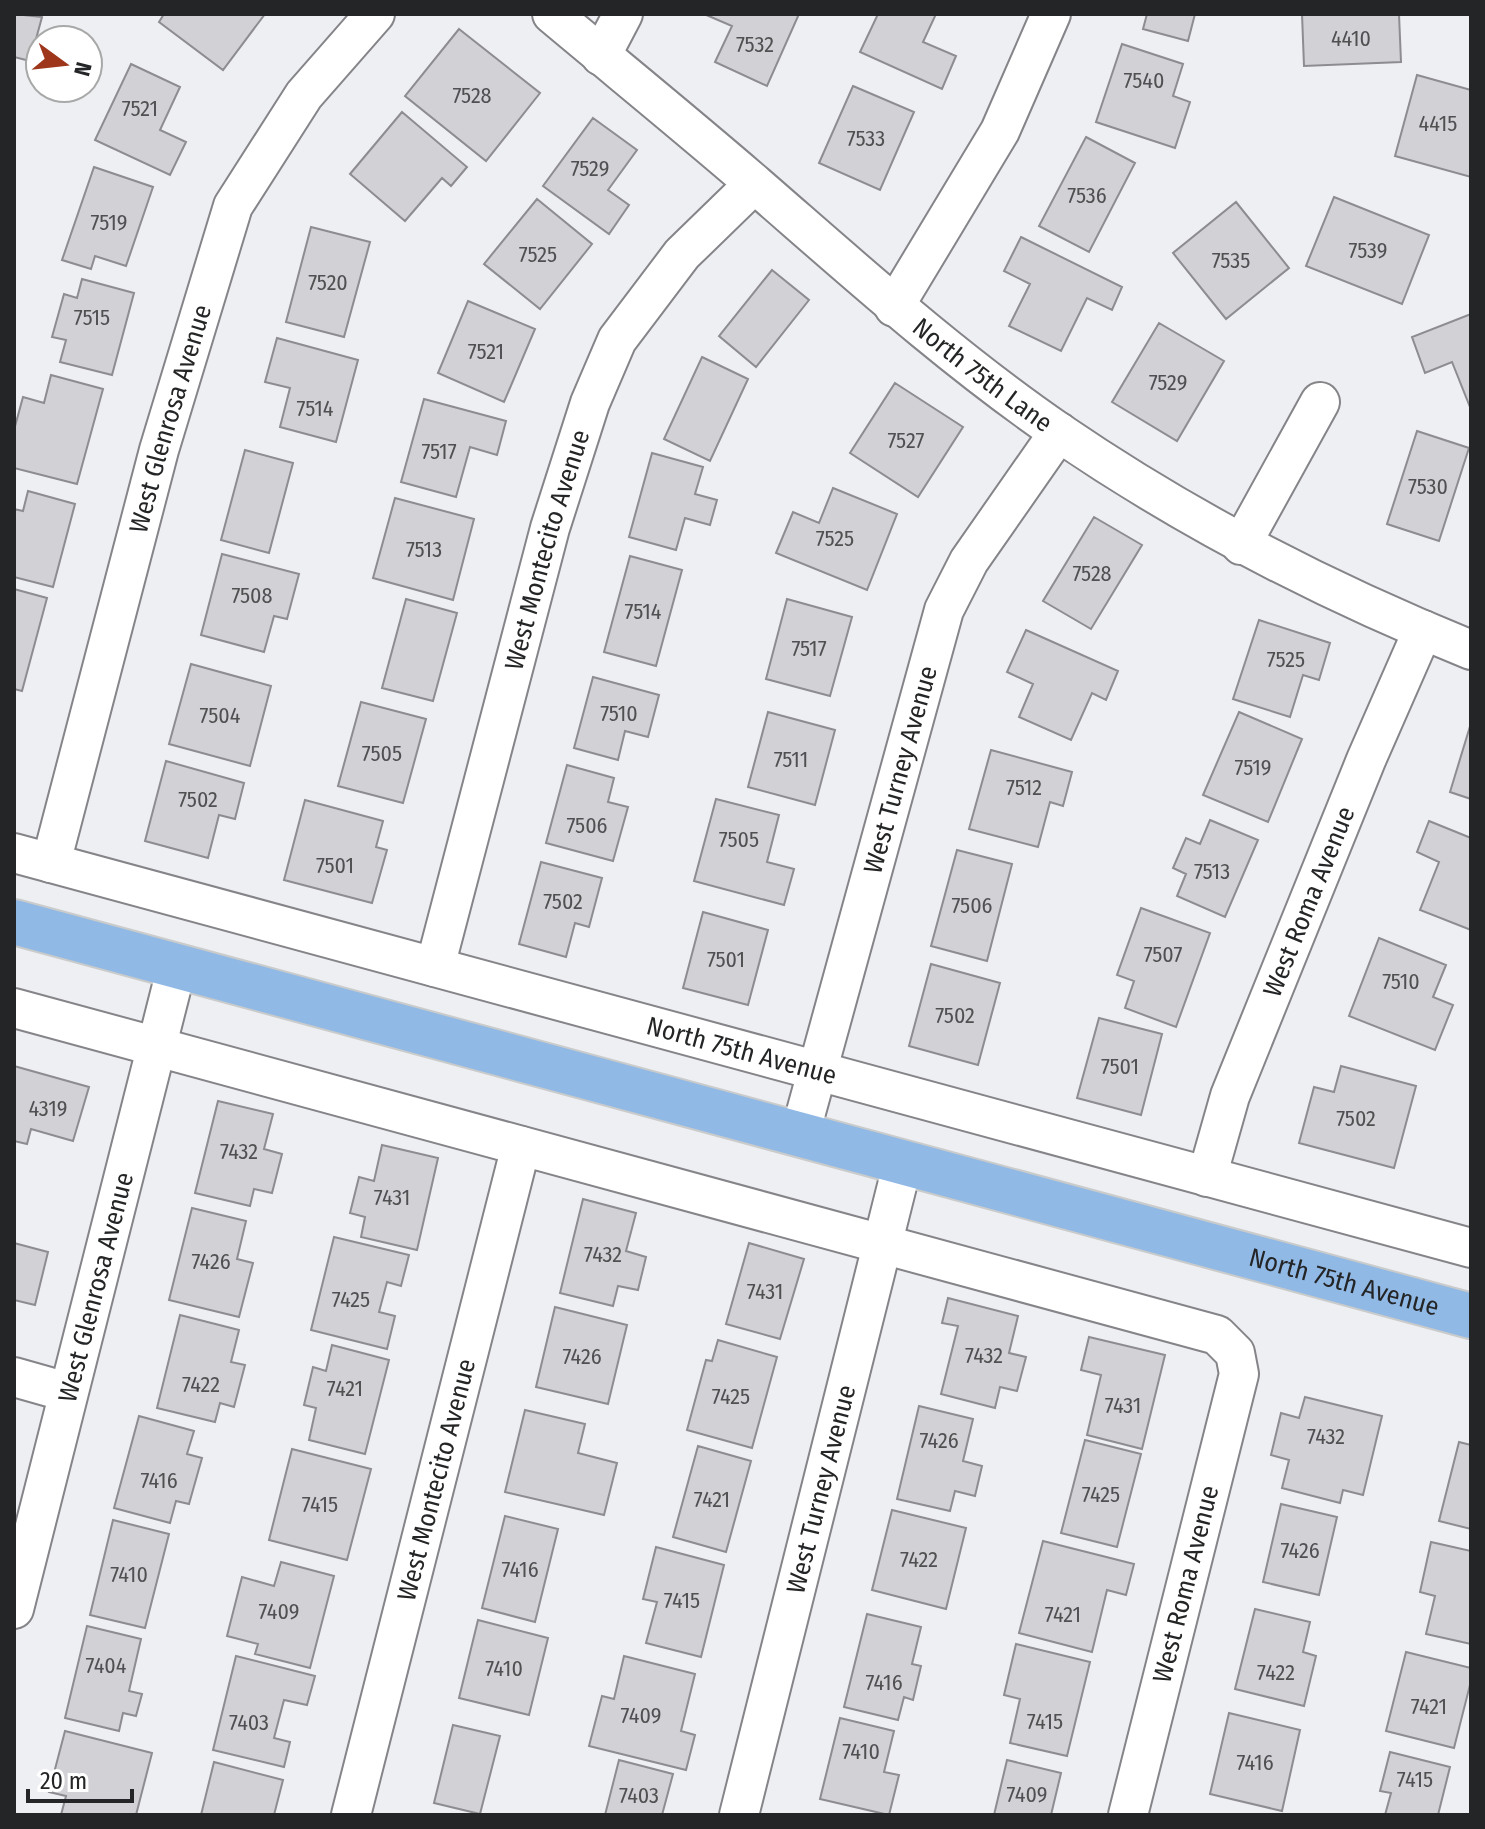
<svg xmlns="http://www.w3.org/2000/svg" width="1485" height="1829" font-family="'Fira Sans Condensed',sans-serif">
  <rect width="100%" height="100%" fill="#eeeff3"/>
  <path fill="#d2d1d5" stroke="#8d8c90" stroke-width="2" d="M14 14 42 17 30 61 14 57Z
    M164 14H265L223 70 159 22Z
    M704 14H799L767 86 715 62 732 26Z
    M878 14H936L923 42 956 56 942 89 860 52Z
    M1147 14H1195L1188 41 1143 29Z
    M1302 14H1399L1401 62 1304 66Z
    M459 29 540 93 486 161 405 96Z
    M1122 44 1183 64 1173 96 1190 102 1175 148 1096 122Z
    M131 64 180 87 160 130 186 142 170 175 95 140Z
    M1417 75 1471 90V177L1395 156Z
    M853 86 914 112 880 190 819 163Z
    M402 112 467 167 451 186 442 178 405 221 350 174Z
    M593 118 637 150 608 190 629 205 609 234 543 186Z
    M1086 137 1135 163 1089 252 1039 226Z
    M94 167 153 187 126 266 95 256 91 269 62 260Z
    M1334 197 1429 235 1402 304 1306 266Z
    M537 199 592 244 540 309 484 264Z
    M1236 202 1289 268 1226 319 1173 253Z
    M311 227 370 242 344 337 286 322Z
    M1021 237 1122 287 1112 310 1087 298 1061 351 1009 326 1030 284 1004 271Z
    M772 270 809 300 756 367 719 336Z
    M82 279 134 293 112 375 60 362 66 340 52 337 64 294 77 298Z
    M468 301 535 329 504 402 438 373Z
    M1471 314V407H1470L1452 362 1425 373 1412 337Z
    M1159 323 1224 361 1177 441 1112 402Z
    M277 338 358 360 336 442 280 427 290 388 265 382Z
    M702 357 748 379 710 461 664 439Z
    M51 375 103 389 77 484 14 468V430L23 397 44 403Z
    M895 383 963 427 918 497 850 453Z
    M424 399 506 421 497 455 470 447 456 497 401 482Z
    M1417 431 1469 448 1439 541 1387 524Z
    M245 450 293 463 269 553 221 540Z
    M652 453 703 467 695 494 717 500 710 525 685 518 676 550 629 537Z
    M833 488 897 514 867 590 776 553 793 512 819 523Z
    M28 491 75 504 53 587 14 577V509L23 511Z
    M395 498 474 519 453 600 373 578Z
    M1094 517 1142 545 1091 629 1043 601Z
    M222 554 299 574 287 619 274 616 264 652 201 635Z
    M630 556 682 570 656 666 604 652Z
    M14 589 47 598 22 691 14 689Z
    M406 599 457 613 433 701 382 688Z
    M787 599 852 617 830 696 766 679Z
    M1259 620 1330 643 1319 680 1303 675 1290 717 1233 699Z
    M1026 630 1118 671 1106 700 1092 693 1071 740 1019 717 1033 684 1007 672Z
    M191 664 271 686 250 766 169 744Z
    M593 677 659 695 648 737 625 731 618 760 574 748Z
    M361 702 426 719 403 803 338 786Z
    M768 712 835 730 815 805 748 787Z
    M1239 712 1302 739 1268 822 1203 795Z
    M1471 723V799L1450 792Z
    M991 750 1072 772 1063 806 1050 802 1038 847 969 829Z
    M166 761 244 783 235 819 219 815 208 858 145 841Z
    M567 765 614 778 608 802 628 807 613 861 546 843Z
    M716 799 779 815 767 862 794 869 784 905 694 881Z
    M305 800 383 821 376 847 387 850 372 903 284 880Z
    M1210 820 1258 840 1225 917 1177 896 1186 874 1173 868 1186 838 1200 844Z
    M1429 821 1471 838V930L1420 910 1439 862 1417 852Z
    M957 850 1012 864 987 961 931 946Z
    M541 862 602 878 589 927 575 923 566 957 519 944Z
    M1141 908 1210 933 1176 1027 1125 1008 1134 981 1117 975Z
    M703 912 768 930 748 1005 683 988Z
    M1379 938 1446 965 1433 997 1453 1005 1435 1050 1349 1016Z
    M931 964 1000 983 978 1065 909 1046Z
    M1099 1018 1162 1034 1141 1115 1077 1098Z
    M14 1066 89 1087 73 1141 31 1129 27 1144 14 1141Z
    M1341 1066 1416 1086 1394 1168 1299 1143 1314 1087 1334 1092Z
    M218 1101 273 1114 264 1149 282 1154 272 1193 254 1189 250 1206 195 1193Z
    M382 1145 438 1158 417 1250 361 1237 365 1217 350 1213 359 1177 374 1181Z
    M583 1199 636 1213 626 1251 646 1257 638 1290 618 1286 613 1306 560 1293Z
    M192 1208 246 1221 237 1259 253 1263 239 1317 169 1300Z
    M334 1237 409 1255 401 1286 387 1282 379 1312 395 1316 387 1349 311 1330Z
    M14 1243 48 1252 35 1305 14 1300Z
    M749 1243 804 1259 780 1339 726 1324Z
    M948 1298 1018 1316 1009 1353 1026 1357 1017 1391 1000 1387 995 1408 941 1394 958 1326 942 1323Z
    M555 1307 627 1325 608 1404 536 1387Z
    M180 1315 239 1330 231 1362 245 1365 234 1407 220 1403 215 1422 157 1408Z
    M1089 1337 1165 1355 1142 1449 1087 1435 1101 1375 1081 1370Z
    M718 1340 777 1357 752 1448 687 1430 706 1360 712 1361Z
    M332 1345 389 1360 365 1454 309 1440 316 1408 304 1405 313 1367 326 1371Z
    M1305 1397 1382 1416 1363 1495 1343 1490 1340 1503 1282 1488 1289 1460 1271 1455 1281 1413 1299 1418Z
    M919 1406 973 1419 963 1461 982 1466 975 1496 955 1491 950 1511 897 1499Z
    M525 1410 585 1424 578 1453 617 1463 604 1515 505 1492Z
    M139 1416 194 1431 187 1454 202 1458 189 1504 176 1501 170 1523 114 1508Z
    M1085 1440 1141 1454 1117 1547 1061 1533Z
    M1459 1442 1471 1445V1529L1439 1521Z
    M698 1446 751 1461 726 1552 673 1537Z
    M292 1449 371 1469 347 1560 269 1540Z
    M1281 1504 1337 1517 1319 1595 1263 1582Z
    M892 1510 966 1528 946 1609 872 1590Z
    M505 1516 558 1529 535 1622 482 1608Z
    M113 1520 169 1534 145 1628 90 1615Z
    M1043 1541 1134 1564 1126 1595 1107 1590 1092 1652 1019 1633Z
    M1431 1542 1471 1551V1644L1426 1634 1435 1596 1420 1592Z
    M656 1547 724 1565 701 1657 646 1643 657 1602 643 1599Z
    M281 1562 334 1576 310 1668 255 1654 258 1644 227 1636 242 1577 274 1586Z
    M1255 1609 1310 1622 1303 1652 1316 1656 1304 1706 1235 1689Z
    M867 1614 921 1627 912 1664 921 1666 913 1700 904 1697 898 1720 844 1707Z
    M478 1620 548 1638 529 1715 459 1698Z
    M87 1626 141 1639 129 1691 142 1694 136 1716 123 1713 119 1731 65 1718Z
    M1016 1644 1090 1662 1067 1756 1010 1743 1020 1699 1004 1695Z
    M1406 1652 1471 1668V1681L1454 1748 1386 1731Z
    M236 1656 315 1676 307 1705 284 1700 274 1738 290 1742 284 1767 213 1750Z
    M624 1656 695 1674 681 1731 695 1735 686 1770 589 1746 602 1696 614 1699Z
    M1229 1713 1300 1730 1282 1811 1210 1794Z
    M840 1718 894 1731 884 1772 899 1775 889 1815 820 1799Z
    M453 1725 500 1736 480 1814 434 1803Z
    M65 1731 152 1753 136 1815H61L66 1796 49 1792Z
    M1390 1752 1450 1767 1438 1815H1385L1391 1793 1380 1791Z
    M619 1760 673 1774 662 1815H605Z
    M1007 1760 1061 1773 1051 1815H994Z
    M214 1762 283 1780 274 1815H201Z"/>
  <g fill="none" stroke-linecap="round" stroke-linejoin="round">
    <g stroke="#858589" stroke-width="42">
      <g id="minor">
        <path id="s1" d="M552 14C620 71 689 127 756 185 855 271 952 359 1060 433 1189 521 1327 592 1471 650"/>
        <path d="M601 56 623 14"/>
        <path d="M894 307 1000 131 1051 14"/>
        <path d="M1241 545 1320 402"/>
        <path id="s2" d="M14 853 1471 1248"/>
        <path id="s3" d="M51 863 159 450 233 206 304 95 375 14"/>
        <path id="s4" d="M435 967 550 528 590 403 617 340 682 254 754 184"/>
        <path d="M14 1008 1217 1335 1235 1353 1239 1374 1128 1815"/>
        <path id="s5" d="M800 1134 944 610 969 561 1059 432"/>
        <path id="s6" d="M1207 1177 1230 1096 1366 760 1423 630"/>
        <path d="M14 1377 67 1392"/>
        <path id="s7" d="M14 1609 177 966"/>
        <path id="s8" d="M351 1815 521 1146"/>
        <path id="s9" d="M739 1815 903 1162"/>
      </g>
    </g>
    <g stroke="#cacbcb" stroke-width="48">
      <g id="major">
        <path id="s10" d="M14 922 1471 1316"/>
      </g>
    </g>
    <use href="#minor" stroke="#fff" stroke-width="38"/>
    <use href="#major" stroke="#91b9e5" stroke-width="44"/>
  </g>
  <g text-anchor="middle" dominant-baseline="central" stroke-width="6" stroke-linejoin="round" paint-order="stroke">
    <g font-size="22" fill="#505052">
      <text x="1351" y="38">4410</text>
      <text x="755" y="44">7532</text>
      <text x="1144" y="80">7540</text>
      <text x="472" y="95">7528</text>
      <text x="140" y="108">7521</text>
      <text x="1438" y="123">4415</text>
      <text x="866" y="138">7533</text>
      <text x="590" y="168">7529</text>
      <text x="1087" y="195">7536</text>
      <text x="109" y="222">7519</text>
      <text x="1368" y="250">7539</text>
      <text x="538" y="254">7525</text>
      <text x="1231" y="260">7535</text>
      <text x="328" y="282">7520</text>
      <text x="92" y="317">7515</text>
      <text x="486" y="351">7521</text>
      <text x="1168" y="382">7529</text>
      <text x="315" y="408">7514</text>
      <text x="906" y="440">7527</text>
      <text x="439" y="451">7517</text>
      <text x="1428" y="486">7530</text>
      <text x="835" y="538">7525</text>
      <text x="424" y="549">7513</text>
      <text x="1092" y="573">7528</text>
      <text x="252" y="595">7508</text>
      <text x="643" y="611">7514</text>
      <text x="809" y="648">7517</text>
      <text x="1286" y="659">7525</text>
      <text x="619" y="713">7510</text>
      <text x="220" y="715">7504</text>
      <text x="382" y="753">7505</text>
      <text x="791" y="759">7511</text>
      <text x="1253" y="767">7519</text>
      <text x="1024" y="787">7512</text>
      <text x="198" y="799">7502</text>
      <text x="587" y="825">7506</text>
      <text x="739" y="839">7505</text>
      <text x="335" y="865">7501</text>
      <text x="1212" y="871">7513</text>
      <text x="563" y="901">7502</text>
      <text x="972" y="905">7506</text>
      <text x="1163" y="954">7507</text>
      <text x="726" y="959">7501</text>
      <text x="1401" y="981">7510</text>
      <text x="955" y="1015">7502</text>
      <text x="1120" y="1066">7501</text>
      <text x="48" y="1108">4319</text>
      <text x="1356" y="1118">7502</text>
      <text x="239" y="1151">7432</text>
      <text x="392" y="1197">7431</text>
      <text x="603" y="1254">7432</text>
      <text x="211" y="1261">7426</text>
      <text x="765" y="1291">7431</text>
      <text x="351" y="1299">7425</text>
      <text x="984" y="1355">7432</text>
      <text x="582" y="1356">7426</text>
      <text x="201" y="1384">7422</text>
      <text x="345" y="1388">7421</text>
      <text x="731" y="1396">7425</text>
      <text x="1123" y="1405">7431</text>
      <text x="1326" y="1436">7432</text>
      <text x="939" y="1440">7426</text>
      <text x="159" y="1480">7416</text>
      <text x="1101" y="1494">7425</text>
      <text x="712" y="1499">7421</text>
      <text x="320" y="1504">7415</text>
      <text x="1300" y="1550">7426</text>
      <text x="919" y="1559">7422</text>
      <text x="520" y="1569">7416</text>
      <text x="129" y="1574">7410</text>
      <text x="682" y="1600">7415</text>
      <text x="279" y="1611">7409</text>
      <text x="1063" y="1614">7421</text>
      <text x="106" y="1665">7404</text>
      <text x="504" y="1668">7410</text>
      <text x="1276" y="1672">7422</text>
      <text x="884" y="1682">7416</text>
      <text x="1429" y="1706">7421</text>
      <text x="641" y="1715">7409</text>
      <text x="1045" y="1721">7415</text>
      <text x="249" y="1722">7403</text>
      <text x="861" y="1751">7410</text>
      <text x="1255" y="1762">7416</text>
      <text x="1415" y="1779">7415</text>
      <text x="1027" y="1794">7409</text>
      <text x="639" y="1795">7403</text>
    </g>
    <g font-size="26" fill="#242526" stroke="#fff">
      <text stroke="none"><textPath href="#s1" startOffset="562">North 75th Lane</textPath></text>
      <text stroke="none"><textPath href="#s3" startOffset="460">West Glenrosa Avenue</textPath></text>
      <text stroke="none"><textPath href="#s4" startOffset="432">West Montecito Avenue</textPath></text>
      <text stroke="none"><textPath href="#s5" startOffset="378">West Turney Avenue</textPath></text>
      <text stroke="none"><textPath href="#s6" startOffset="294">West Roma Avenue</textPath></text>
      <text stroke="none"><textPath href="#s2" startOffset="754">North 75th Avenue</textPath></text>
      <text stroke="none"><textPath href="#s10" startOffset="1378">North 75th Avenue</textPath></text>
      <text stroke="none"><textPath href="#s7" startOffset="332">West Glenrosa Avenue</textPath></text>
      <text stroke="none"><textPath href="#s8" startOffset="346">West Montecito Avenue</textPath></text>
      <text stroke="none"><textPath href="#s9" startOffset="336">West Turney Avenue</textPath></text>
      <text transform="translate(1186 1584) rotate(-76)">West Roma Avenue</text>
    </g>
  </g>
  <rect width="1485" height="1829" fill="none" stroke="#242526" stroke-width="32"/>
  <g transform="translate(64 64) rotate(105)"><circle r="38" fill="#ffffff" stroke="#a7a8a8" stroke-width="2"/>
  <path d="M0-6L14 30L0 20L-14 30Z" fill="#9e361c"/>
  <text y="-12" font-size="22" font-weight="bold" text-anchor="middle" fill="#242526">N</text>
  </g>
  <path d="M28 1789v12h104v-12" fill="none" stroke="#242526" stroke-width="4"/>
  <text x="40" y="1789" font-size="24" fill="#242526" stroke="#ffffff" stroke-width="6" paint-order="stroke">20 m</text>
</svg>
